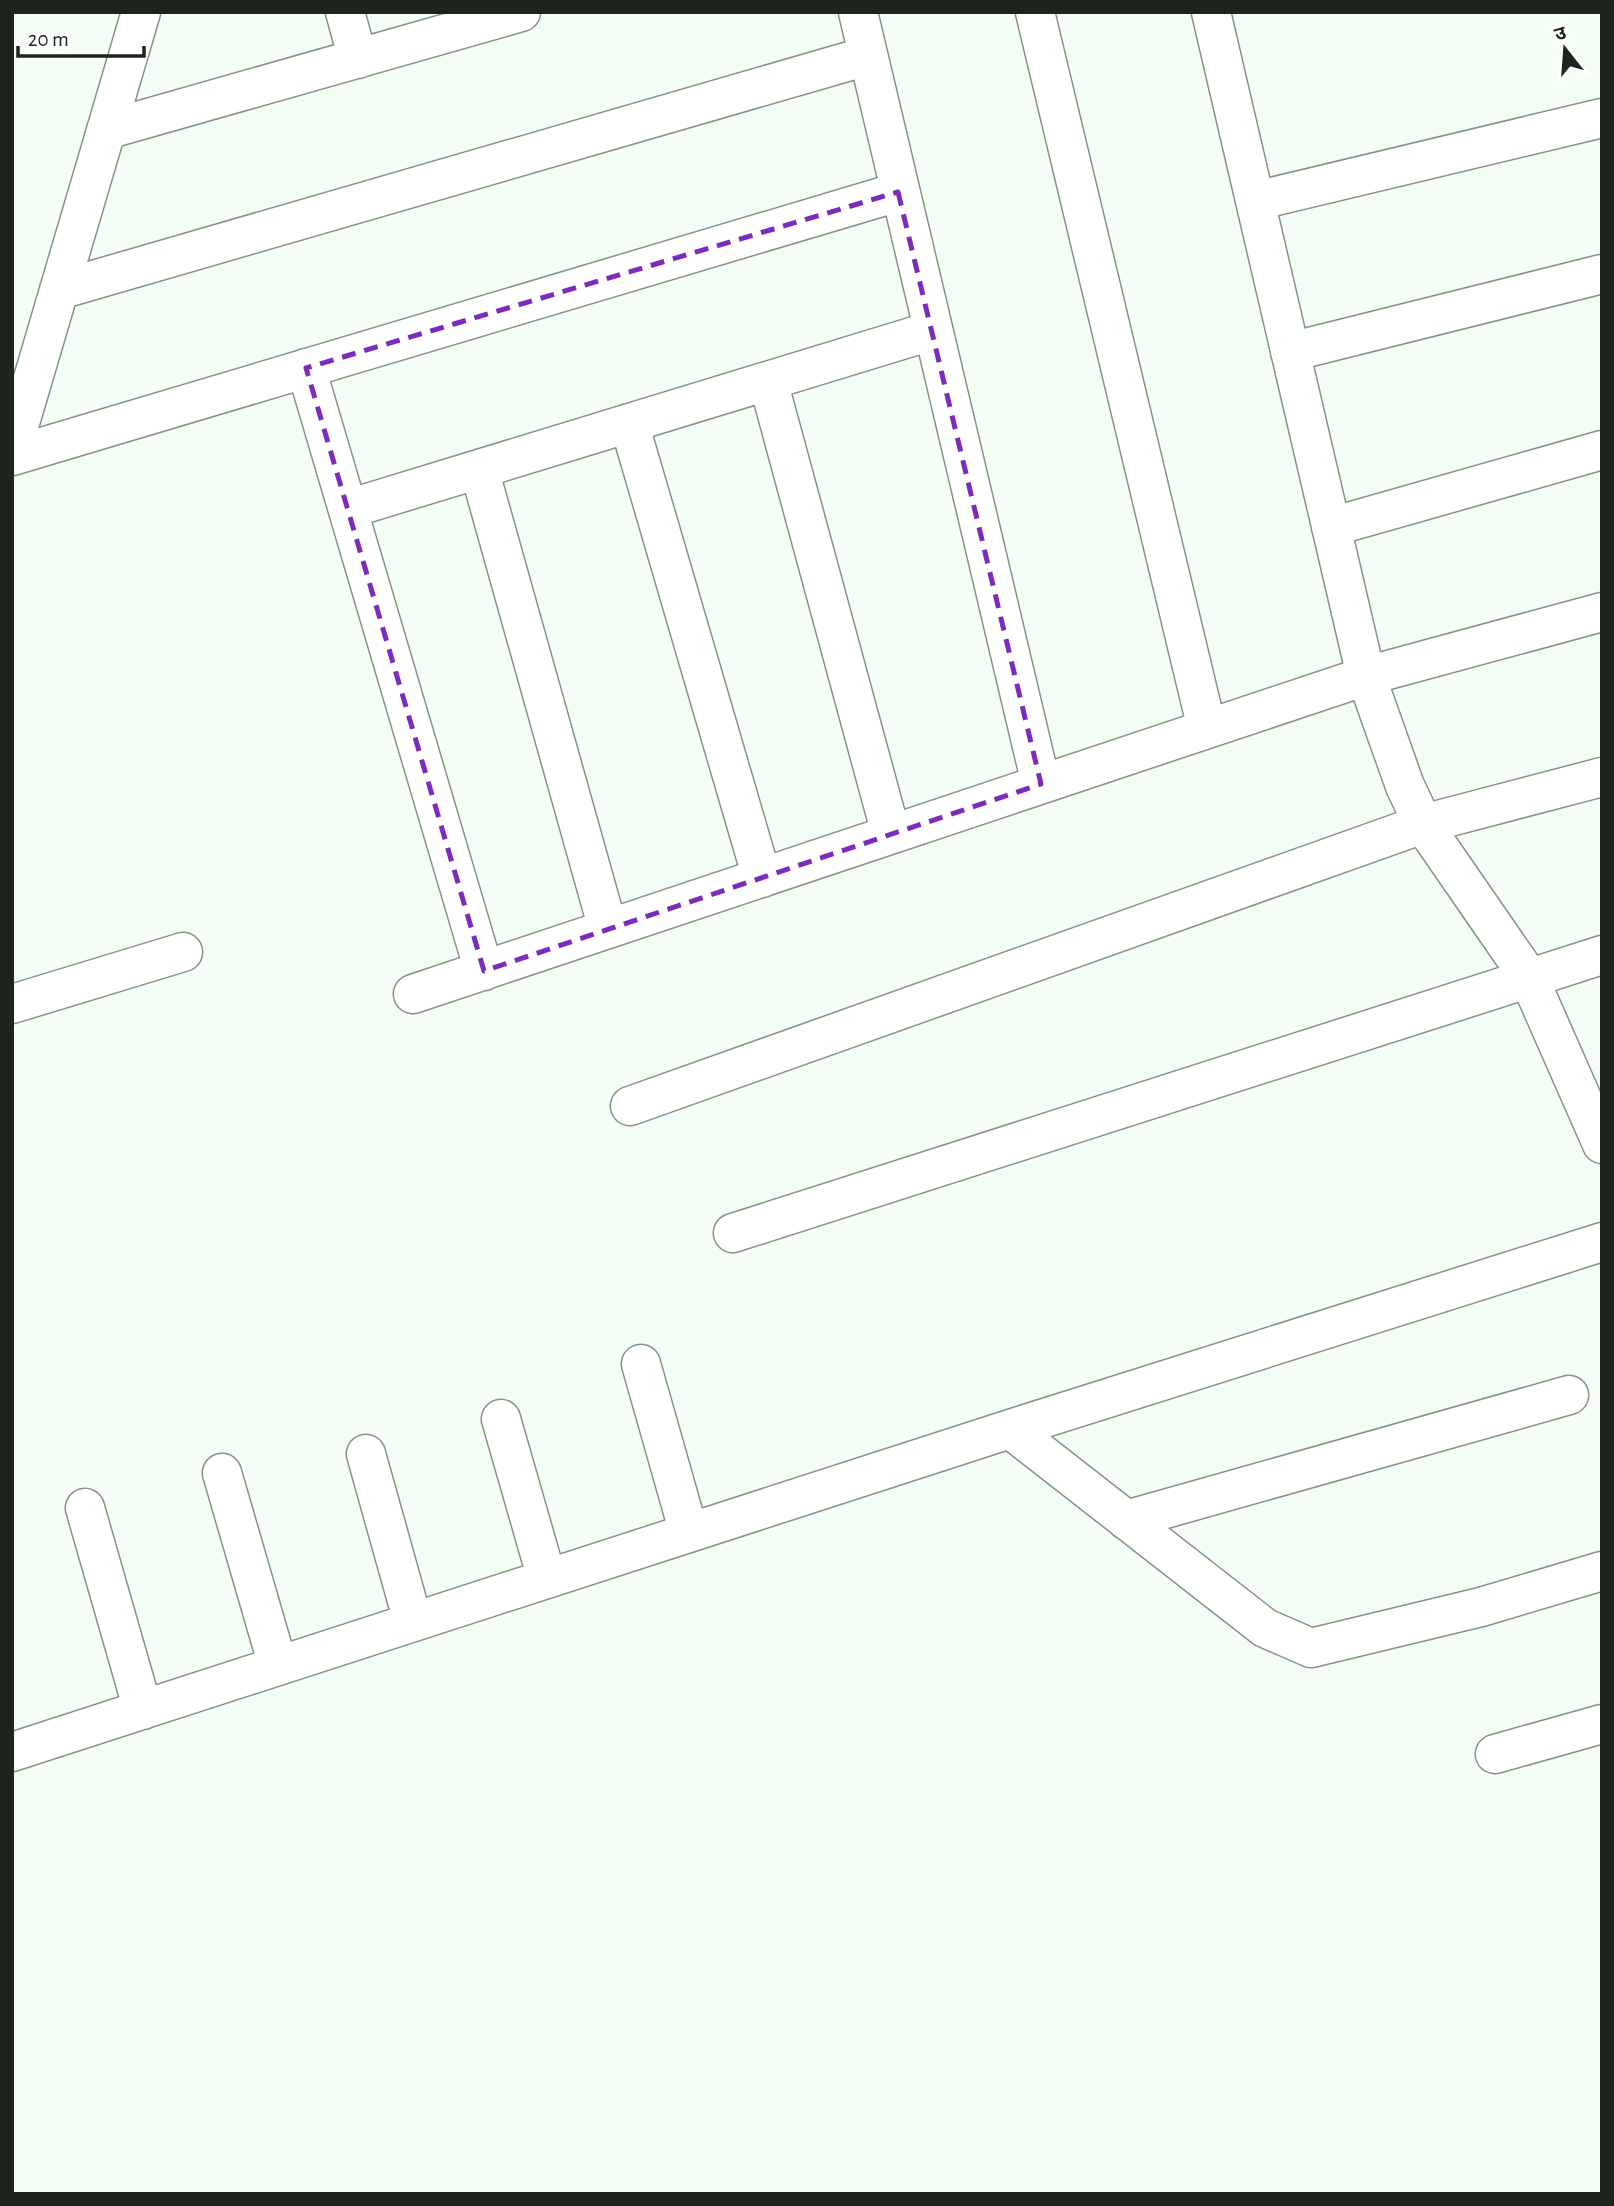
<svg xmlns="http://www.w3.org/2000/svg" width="1614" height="2206" font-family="'Alegreya Sans','Noto Sans Devanagari',sans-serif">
  <rect width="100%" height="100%" fill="#f5fef4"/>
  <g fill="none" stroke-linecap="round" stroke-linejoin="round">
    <g stroke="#859484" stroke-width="41">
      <path id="minor" d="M345 12 358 59
        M858 12 1041 784
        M1035 12 1207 729
        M1211 12 1366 676 1405 786 1423 824 1528 976 1602 1144
        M106 130 521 12
        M1255 201 1602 118
        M59 290 867 56
        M1290 352 1602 274
        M306 368 484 971
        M768 381 891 834
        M629 423 762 878
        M12 450 141 12
        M12 456 898 192
        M479 469 608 929
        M348 509 931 331
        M1331 527 1602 450
        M413 994 1366 676 1602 612
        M12 1004 183 952
        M630 1106 1423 824 1602 777
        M733 1233 1602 955
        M641 1364 689 1533
        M501 1419 547 1579
        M1010 1429 1265 1628 1311 1648 1481 1607 1602 1571
        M366 1454 413 1622
        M222 1473 278 1666
        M85 1508 143 1710
        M1126 1520 1569 1395
        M12 1752 1010 1429 1602 1242
        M1495 1754 1602 1724"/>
    </g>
    <use href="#minor" stroke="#fff" stroke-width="38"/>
  </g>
  <path fill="none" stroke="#7b2cbf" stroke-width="5" stroke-dasharray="14 9" stroke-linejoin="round" d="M898 192 1041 784 484 971 306 368Z"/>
  <rect width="1614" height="2206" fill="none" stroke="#1f251e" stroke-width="28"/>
  <g transform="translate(1565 49) rotate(343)" stroke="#ffffff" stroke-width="5" paint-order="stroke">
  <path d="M0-5L12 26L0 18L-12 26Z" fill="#1f251e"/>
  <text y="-10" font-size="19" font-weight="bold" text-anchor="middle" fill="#1f251e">उ</text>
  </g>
  <path d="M18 46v10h126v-10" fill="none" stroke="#1f251e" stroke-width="3.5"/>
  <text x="28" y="46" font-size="21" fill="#1f251e" stroke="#ffffff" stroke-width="5" paint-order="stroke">20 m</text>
</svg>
